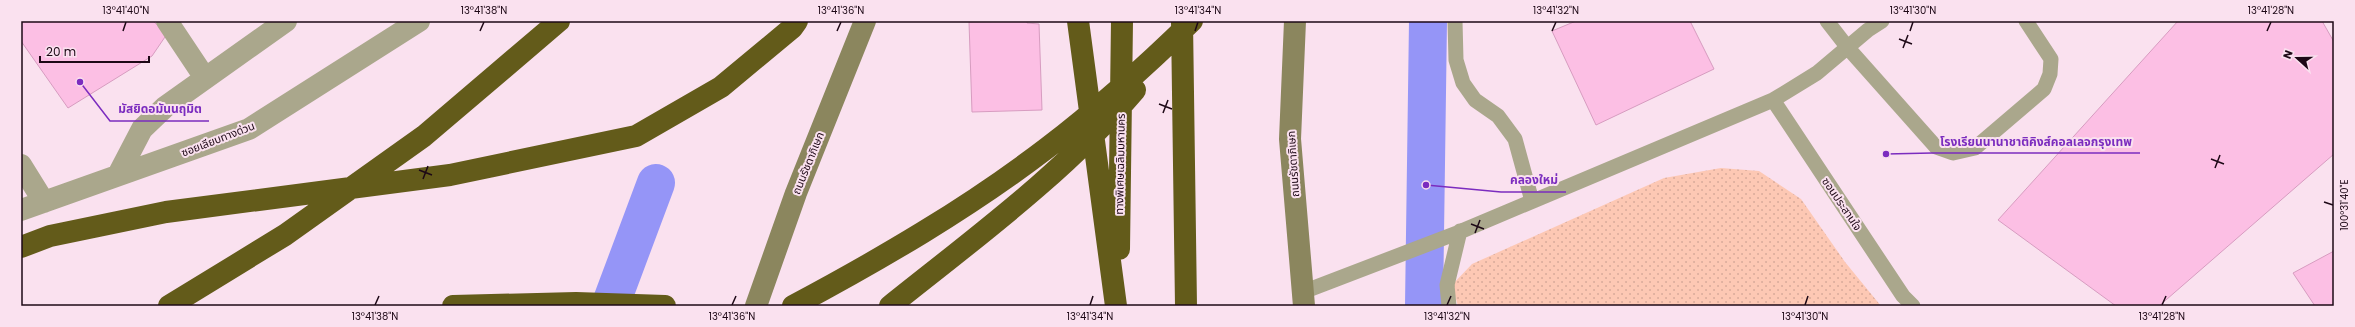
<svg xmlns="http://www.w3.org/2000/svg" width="2355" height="327" font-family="Poppins,'Noto Sans Thai',sans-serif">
  <defs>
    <pattern id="grass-dots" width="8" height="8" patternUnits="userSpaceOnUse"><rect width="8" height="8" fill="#fdc8b4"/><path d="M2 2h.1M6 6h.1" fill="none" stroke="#d8aa9a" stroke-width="1.8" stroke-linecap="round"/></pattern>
  </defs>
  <rect width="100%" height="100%" fill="#fae1ef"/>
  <path fill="url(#grass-dots)" d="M1721 168 1759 171 1801 199 1845 262 1881 306H1458L1452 285 1472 264 1664 178Z"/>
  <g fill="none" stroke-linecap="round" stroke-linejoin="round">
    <path stroke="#9595f7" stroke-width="38" d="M610 306 656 183
      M1424 306 1428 21"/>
  </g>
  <path fill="#fcbfe4" stroke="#d79cc0" d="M21 21H153L167 34 152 56 68 108 21 41Z
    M1027 21V23L1039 24 1042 110 972 112 969 22Z
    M1576 21H1690L1714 69 1596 125 1552 31Z
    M2178 21H2322L2334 42V154L2159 306H2116L1998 220Z
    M2334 251V306H2315L2293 273Z"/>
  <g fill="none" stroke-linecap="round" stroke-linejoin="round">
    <path stroke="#aaa78c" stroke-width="15" d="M1455 21 1456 60 1463 83 1475 100 1498 116 1515 139 1532 201
      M1827 21 1848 48 1936 147 1953 153 1975 148 2044 89 2050 74 2051 59 2026 21
      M1773 100 1903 296 1913 306
      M1303 292 1457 233 1773 100 1817 73 1868 30 1882 21
      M1449 306 1447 285 1460 231"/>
    <path stroke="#aaa78c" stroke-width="22" d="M167 21 205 78
      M21 165 44 202
      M118 175 142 129 165 107 286 21
      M21 210 249 129 419 21"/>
    <path stroke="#8b865e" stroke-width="22" d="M1295 21 1290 139 1304 306
      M756 306 796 193 865 21"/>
    <path stroke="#635b1a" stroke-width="22" d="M1078 21 1116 306
      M1182 22 1186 306
      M21 247 50 236 166 212 450 175 636 136 721 87 792 28 797 21
      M1119 249 1122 21
      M169 306 285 235 424 136 559 21
      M453 306 576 303 665 306
      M793 306C881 259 967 209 1047 148 1098 109 1146 66 1192 21
      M890 306C975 238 1064 173 1135 90"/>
  </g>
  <path fill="none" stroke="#1d0816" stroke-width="1.5" d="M123 31 126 22M480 31 484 22M837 31 841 22M1195 31 1198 22M1552 31 1556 22M1910 31 1913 22M2267 31 2271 22M1899 39 1912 44M1903 48 1908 35M1159 104 1172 109M1163 113 1168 100M2211 159 2224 164M2215 168 2220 155M419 170 432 175M423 179 428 166M2324 202 2333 205M1471 224 1484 229M1475 233 1480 220M375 305 379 296M732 305 736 296M1090 305 1093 296M1447 305 1451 296M1805 305 1808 296M2162 305 2166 296"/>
  <g text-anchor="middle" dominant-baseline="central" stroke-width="4" stroke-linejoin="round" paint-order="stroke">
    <g font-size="11" fill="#1d0816" stroke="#fae1ef">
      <text transform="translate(218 139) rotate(-21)">ซอยเลียบทางด่วน</text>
      <text transform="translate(808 163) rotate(-68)">ถนนรัชดาภิเษก</text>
      <text transform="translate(1120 164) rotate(-89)">ทางพิเศษเฉลิมมหานคร</text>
      <text transform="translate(1293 164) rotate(-94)">ถนนรัชดาภิเษก</text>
      <text transform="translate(1842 204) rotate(56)">ซอนประสานใจ</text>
    </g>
  </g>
  <path fill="none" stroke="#7b2cbf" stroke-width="1.5" d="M80 82L110 121H209M1886 154L1932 153H2140M1426 185L1501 192H1566"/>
  <g fill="#7b2cbf" stroke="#fae1ef" stroke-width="1.5">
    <circle cx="80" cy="82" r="4"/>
    <circle cx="1886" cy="154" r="4"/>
    <circle cx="1426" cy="185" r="4"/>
  </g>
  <g font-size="12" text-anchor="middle" font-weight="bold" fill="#7b2cbf" stroke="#fae1ef" stroke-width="4" stroke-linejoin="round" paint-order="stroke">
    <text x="160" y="113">มัสยิดอมันนฤมิต</text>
    <text x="2036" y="146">โรงเรียนนานาชาติคิงส์คอลเลจกรุงเทพ</text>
    <text x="1534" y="184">คลองใหม่</text>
  </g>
  <rect width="2355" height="327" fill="none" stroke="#fae1ef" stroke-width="44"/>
  <g transform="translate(2297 58) rotate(291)" stroke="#fae1ef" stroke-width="3" paint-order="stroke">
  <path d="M0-3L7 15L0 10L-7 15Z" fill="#1d0816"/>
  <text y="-6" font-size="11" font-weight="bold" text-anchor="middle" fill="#1d0816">N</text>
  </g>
  <path d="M40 56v6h109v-6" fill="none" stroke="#1d0816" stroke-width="2"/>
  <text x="46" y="56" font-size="12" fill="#1d0816" stroke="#fae1ef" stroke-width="3" paint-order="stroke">20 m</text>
  <rect x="22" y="22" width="2311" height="283" fill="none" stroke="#1d0816" stroke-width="1.5"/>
  <g font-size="10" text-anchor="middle" fill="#1d0816">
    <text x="126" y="14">13°41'40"N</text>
    <text x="484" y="14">13°41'38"N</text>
    <text x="841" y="14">13°41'36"N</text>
    <text x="1198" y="14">13°41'34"N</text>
    <text x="1556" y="14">13°41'32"N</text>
    <text x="1913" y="14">13°41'30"N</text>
    <text x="2271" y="14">13°41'28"N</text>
    <text transform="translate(2344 205) rotate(-90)" y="4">100°31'40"E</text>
    <text x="375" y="320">13°41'38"N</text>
    <text x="732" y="320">13°41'36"N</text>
    <text x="1090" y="320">13°41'34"N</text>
    <text x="1447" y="320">13°41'32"N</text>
    <text x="1805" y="320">13°41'30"N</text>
    <text x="2162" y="320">13°41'28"N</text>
  </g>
</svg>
